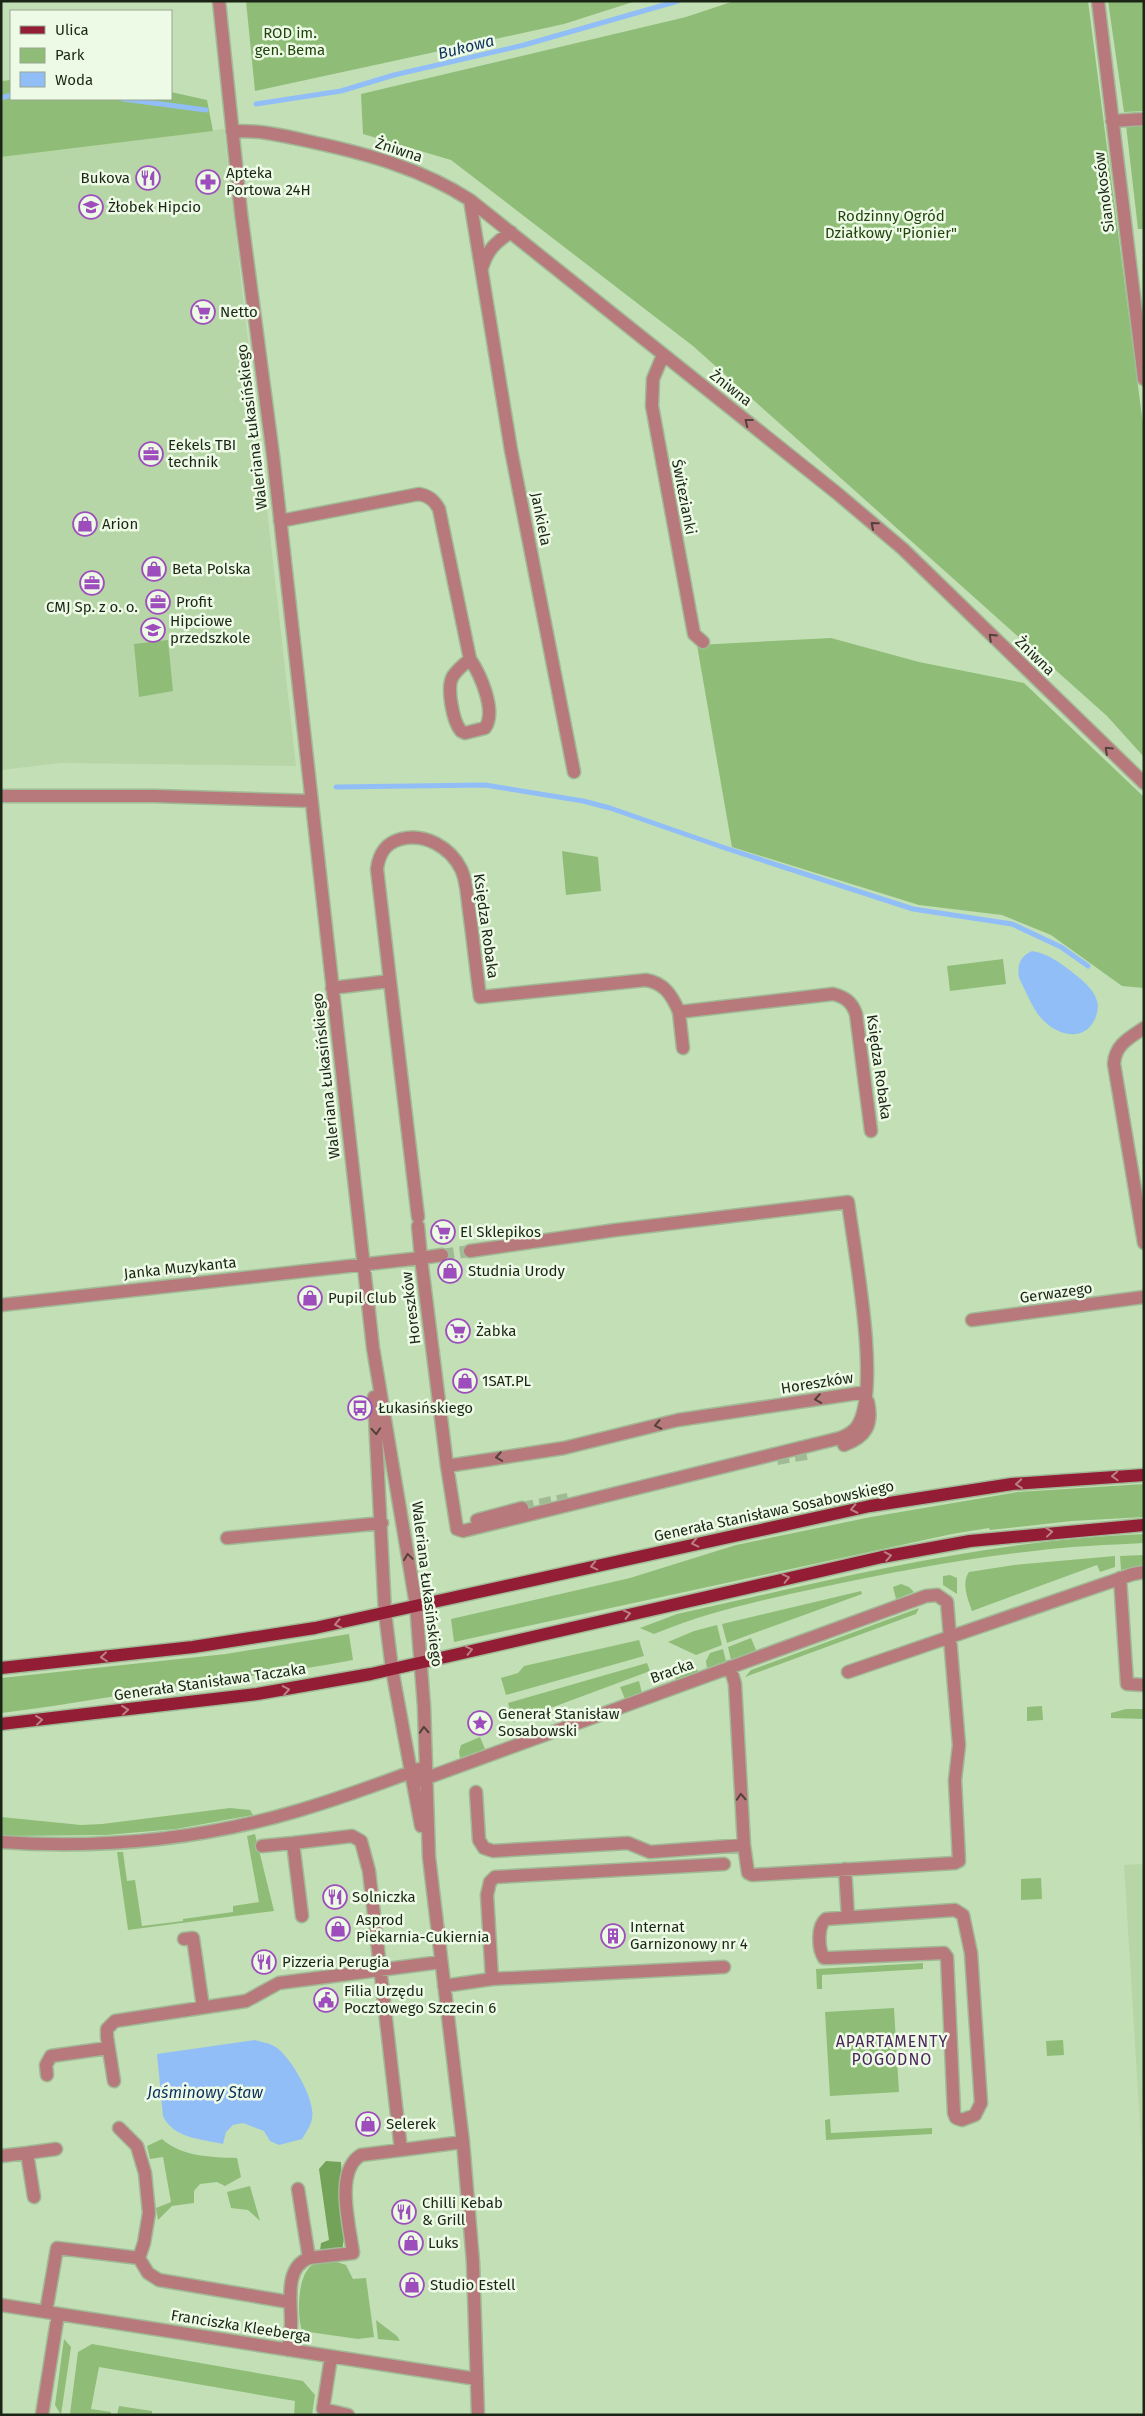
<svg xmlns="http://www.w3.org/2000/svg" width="1145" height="2416" font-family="'Fira Sans',sans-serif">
  <rect width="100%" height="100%" fill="#c3dfb6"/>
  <path fill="#b7d6a7" d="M224 129 296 766 61 763 1 770V157Z
    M1144 1864V2190L1124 1865Z"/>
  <path fill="#8fbd78" d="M246 1H636L564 24 255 91Z
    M734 1H1088L1144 432V757L1107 716 693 346 451 160 363 134 361 94 686 17Z
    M1108 1H1144V111L1124 112Z
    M11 80V99H171V92L207 100 213 131 1 157V81Z
    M1144 124V229H1138L1126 125Z
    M831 638 919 662 1024 683 1144 797V988L1122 986 1051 935 1002 915 919 905 732 847 697 645Z
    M168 640 173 691 139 697 134 644Z
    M562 851 598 857 601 891 566 895Z
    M1003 959 1006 984 950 991 947 966Z
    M1144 1484V1517L1072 1521 990 1530 989 1528 952 1534 454 1642 451 1619 630 1578 736 1545 871 1517 1018 1492Z
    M1144 1534V1543C1107 1545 1071 1546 1034 1551 961 1559 889 1573 818 1588 762 1600 706 1612 654 1634L640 1628 677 1614C831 1580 985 1540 1144 1534Z
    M1144 1555V1565L1121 1570 1120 1556Z
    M1115 1556V1567L1100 1572 1097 1565 972 1611C968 1600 961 1583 969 1572L1014 1565Z
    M950 1575 957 1578V1594L943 1585V1576Z
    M901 1584 909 1587 914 1592 896 1599 893 1587Z
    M861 1591 862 1594 727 1643 722 1624Z
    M919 1608 916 1614 745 1677 751 1670Z
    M717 1625 722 1645 696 1655 668 1642 694 1631Z
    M349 1634 353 1660C286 1673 219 1679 152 1690 102 1698 52 1707 1 1713V1678L226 1654Z
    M751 1638 756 1650 731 1660 728 1647Z
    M639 1640 644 1656 506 1695 501 1678 518 1673 524 1666Z
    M723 1649 726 1661 707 1668 706 1661 710 1653Z
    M693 1661 698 1672 676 1680 674 1668Z
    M647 1663 650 1671 513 1722 508 1703Z
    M639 1681 642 1693 625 1699 620 1687Z
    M1042 1706 1043 1720 1027 1721V1707Z
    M1126 1709H1144V1719L1111 1718V1713Z
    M480 1737 485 1749 460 1758 459 1752 461 1745Z
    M230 1808 250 1810 253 1815 176 1829 106 1835 1 1836V1817L81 1825 102 1824Z
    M255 1834 274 1911 128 1930 117 1852H123L127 1881 135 1880 142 1926 183 1921V1919L233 1912V1906L259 1902 247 1836Z
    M1041 1878 1042 1899 1021 1900V1879Z
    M923 1963V1969L822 1975V1989H817L816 1969Z
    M894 2008 899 2092 830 2096 825 2012Z
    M1063 2040 1064 2055 1047 2056 1046 2041Z
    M830 2119 831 2133 932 2128V2134L826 2140 825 2120Z
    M162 2139C182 2157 212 2157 237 2158L241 2177 225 2186 217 2182 200 2184 194 2191V2203L172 2206 158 2220 156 2208 171 2202 163 2157 150 2159 147 2146Z
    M250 2186 260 2221 248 2210 231 2208 227 2192Z
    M334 2261 346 2265 353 2279 366 2278 374 2337 358 2339 302 2331C297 2316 297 2277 311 2266 317 2262 327 2262 334 2261Z
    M376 2320 397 2336 400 2341 378 2339Z
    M64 2339 71 2347 61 2415 55 2405Z
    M92 2344 303 2381 315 2395 312 2415H294L295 2401 99 2367 91 2409 111 2412V2415L70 2414 78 2352Z
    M119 2406 152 2411V2415H117Z"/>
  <path fill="#72a358" d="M326 2161 341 2162 345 2232 342 2251H320L321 2243 329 2240 319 2169Z"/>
  <path fill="#92bef7" d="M1032 951C1049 954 1059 962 1072 972 1082 980 1093 988 1097 1001 1099 1007 1097 1014 1095 1019 1084 1042 1059 1036 1044 1021 1033 1011 1026 991 1019 978 1017 965 1020 956 1032 951Z
    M255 2040C261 2042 269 2043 274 2046 289 2054 311 2093 312 2110 314 2121 308 2130 302 2139L279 2145 270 2141 264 2131 243 2123 233 2125 226 2132 223 2144C201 2139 173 2138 163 2116L157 2054Z"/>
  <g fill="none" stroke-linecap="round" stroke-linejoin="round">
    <path stroke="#92bef7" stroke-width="5" d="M1 98 11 95
      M123 99 206 110
      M256 104 341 91 394 75 524 45 678 1
      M336 787 485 785 583 801 610 808 725 848 913 909 1012 924 1061 947 1088 966"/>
    <path stroke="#a1ba96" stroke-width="12" stroke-dasharray="12 6" stroke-linecap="butt" d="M442 1255 470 1251
      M777 1459 811 1453
      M522 1508 568 1499"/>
    <g stroke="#a1ba96" stroke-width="15">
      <path id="minor" d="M219 1 241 213 273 455 373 1348 416 1605 424 1706 429 1857 463 2142 473 2262 478 2415
        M1098 1 1144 379
        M1112 121 1144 119
        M232 131C260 130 285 136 312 142 368 154 422 169 470 200L838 494 903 549 1144 783
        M470 200 511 450 574 772
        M482 268C487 250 496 242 511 232
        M663 355 653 379 652 406 694 634 703 642
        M280 521 419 494C429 496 434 500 439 509L470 659C464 664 457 670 453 676 446 687 453 722 461 731L465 733 485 728C497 711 480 674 470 659
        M1 796H155L311 801
        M390 981 418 1217
        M332 988 390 981 377 869C379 854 385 843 401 839 425 833 450 847 461 869 467 881 467 897 469 910 473 939 476 968 480 997L646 980C664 983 672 995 679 1012L833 994C845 997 852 1002 856 1014L871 1131
        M679 1012 683 1048
        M1144 1028C1129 1038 1115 1045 1114 1064L1144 1243
        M442 1255 421 1258 447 1466 457 1529 463 1531 840 1438C848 1435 854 1432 858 1425 881 1387 854 1249 848 1202L616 1230 470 1251
        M1 1305 421 1258 418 1226
        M972 1320 1144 1297
        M374 1397 385 1613 392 1669 421 1826
        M844 1445C866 1437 873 1425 868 1402
        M447 1466 564 1448 678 1420 866 1392
        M477 1520 522 1508
        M227 1538 382 1523
        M1120 1578 1127 1684 1144 1685
        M848 1672 1133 1574 1144 1572
        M413 1783 926 1596 937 1595 947 1602 959 1745 955 1780 959 1861 955 1863 752 1875 748 1873 744 1845 735 1684 730 1667
        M476 1792 479 1840 484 1848 493 1851 628 1843 650 1852 744 1845
        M1 1842C100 1849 202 1839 297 1811 338 1799 379 1784 419 1769
        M262 1846 293 1843
        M845 1869 848 1917
        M955 1910 963 1915 971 1953 981 2103 975 2115 962 2120 956 2118 954 2113 947 1957 944 1953 829 1958H824C818 1949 817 1926 826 1919Z
        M302 1916 293 1843 352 1836 361 1841 369 1871 401 2150 463 2142
        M184 1939 193 1938 203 2007
        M492 1979 724 1967
        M444 1986 492 1979 487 1895 490 1882 495 1877 724 1864
        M47 2075 46 2065 51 2056 108 2048
        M114 2081 107 2037V2029L115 2021 246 2001 279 1983 441 1962
        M119 2128 137 2146 145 2173 149 2213 144 2243 139 2258
        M27 2153 56 2149
        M1 2156 27 2153 34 2197
        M309 2258 353 2253C350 2227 334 2171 361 2155L401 2150
        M1 2305 477 2379
        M46 2312 57 2248 139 2258 148 2273 159 2280 289 2302
        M288 2350C289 2342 291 2334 291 2326 292 2304 283 2268 309 2258L298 2189
        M331 2357 323 2409 348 2415
        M42 2415 58 2314"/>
    </g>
    <g stroke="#a1ba96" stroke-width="15">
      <path id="major" d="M1 1668 193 1647 315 1628 870 1506 1012 1484 1144 1475
        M1 1724 257 1694 371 1674 882 1557 970 1541 1144 1525"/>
    </g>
    <use href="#minor" stroke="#b8797d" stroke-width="12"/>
    <use href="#major" stroke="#921d35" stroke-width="12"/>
  </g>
  <defs><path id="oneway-chevron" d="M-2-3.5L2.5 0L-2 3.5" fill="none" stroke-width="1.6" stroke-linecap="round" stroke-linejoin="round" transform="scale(1.25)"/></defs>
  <g stroke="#524239">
    <use href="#oneway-chevron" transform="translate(748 422) rotate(-142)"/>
    <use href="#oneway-chevron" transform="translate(874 525) rotate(-139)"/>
    <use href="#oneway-chevron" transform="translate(992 637) rotate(-136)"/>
    <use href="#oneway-chevron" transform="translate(1108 750) rotate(-137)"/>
    <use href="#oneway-chevron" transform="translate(818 1399) rotate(171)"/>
    <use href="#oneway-chevron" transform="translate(658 1425) rotate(168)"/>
    <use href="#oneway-chevron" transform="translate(376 1431) rotate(86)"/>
    <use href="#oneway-chevron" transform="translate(499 1457) rotate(171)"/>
    <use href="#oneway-chevron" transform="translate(408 1557) rotate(-98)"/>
    <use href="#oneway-chevron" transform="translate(424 1730) rotate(-93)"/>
    <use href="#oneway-chevron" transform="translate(741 1797) rotate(-93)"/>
  </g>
  <g stroke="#bb8185">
    <use href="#oneway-chevron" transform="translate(1115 1476) rotate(177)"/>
    <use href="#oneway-chevron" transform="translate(1019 1484) rotate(175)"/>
    <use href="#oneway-chevron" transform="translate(854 1509) rotate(168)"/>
    <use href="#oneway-chevron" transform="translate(1049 1532) rotate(-6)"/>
    <use href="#oneway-chevron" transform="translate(695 1543) rotate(167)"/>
    <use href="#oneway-chevron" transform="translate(888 1556) rotate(-11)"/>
    <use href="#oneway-chevron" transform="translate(594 1566) rotate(167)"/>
    <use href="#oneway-chevron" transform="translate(786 1578) rotate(-13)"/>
    <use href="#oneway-chevron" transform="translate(627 1614) rotate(-13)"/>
    <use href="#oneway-chevron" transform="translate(338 1624) rotate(168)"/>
    <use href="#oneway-chevron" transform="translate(469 1650) rotate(-13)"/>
    <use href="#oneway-chevron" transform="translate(104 1657) rotate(174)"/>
    <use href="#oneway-chevron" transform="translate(286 1690) rotate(-10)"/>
    <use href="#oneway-chevron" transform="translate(125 1710) rotate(-6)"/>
    <use href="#oneway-chevron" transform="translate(39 1720) rotate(-6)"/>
  </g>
  <defs>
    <g id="restaurant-ring" transform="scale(1.25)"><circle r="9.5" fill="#edfbe6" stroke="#9e4dbd" stroke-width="1.5"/><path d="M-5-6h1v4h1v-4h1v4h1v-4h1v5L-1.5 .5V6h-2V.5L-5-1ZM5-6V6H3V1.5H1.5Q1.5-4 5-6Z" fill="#9e4dbd"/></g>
    <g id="pharmacy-ring" transform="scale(1.25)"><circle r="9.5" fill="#edfbe6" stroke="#9e4dbd" stroke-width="1.5"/><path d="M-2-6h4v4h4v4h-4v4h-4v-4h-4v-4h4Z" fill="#9e4dbd"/></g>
    <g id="school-ring" transform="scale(1.25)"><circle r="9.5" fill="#edfbe6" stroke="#9e4dbd" stroke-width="1.5"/><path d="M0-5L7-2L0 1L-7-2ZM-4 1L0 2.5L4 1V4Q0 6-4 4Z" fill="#9e4dbd"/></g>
    <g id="supermarket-ring" transform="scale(1.25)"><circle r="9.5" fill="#edfbe6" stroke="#9e4dbd" stroke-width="1.5"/><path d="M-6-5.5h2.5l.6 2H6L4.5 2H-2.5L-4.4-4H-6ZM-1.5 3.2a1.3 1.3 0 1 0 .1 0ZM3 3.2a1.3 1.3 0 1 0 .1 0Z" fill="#9e4dbd"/></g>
    <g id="office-ring" transform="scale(1.25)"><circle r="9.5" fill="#edfbe6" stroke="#9e4dbd" stroke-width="1.5"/><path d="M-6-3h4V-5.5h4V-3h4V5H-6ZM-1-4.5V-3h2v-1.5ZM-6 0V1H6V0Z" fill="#9e4dbd"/></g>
    <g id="shop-ring" transform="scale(1.25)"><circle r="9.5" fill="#edfbe6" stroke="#9e4dbd" stroke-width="1.5"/><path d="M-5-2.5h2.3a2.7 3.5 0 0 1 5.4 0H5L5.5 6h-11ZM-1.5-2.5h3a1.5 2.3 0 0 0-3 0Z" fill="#9e4dbd"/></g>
    <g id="bus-ring" transform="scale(1.25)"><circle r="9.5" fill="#edfbe6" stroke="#9e4dbd" stroke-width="1.5"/><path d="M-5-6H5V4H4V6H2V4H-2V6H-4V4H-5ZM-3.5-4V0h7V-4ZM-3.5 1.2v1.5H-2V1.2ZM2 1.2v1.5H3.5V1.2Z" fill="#9e4dbd"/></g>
    <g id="sight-ring" transform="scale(1.25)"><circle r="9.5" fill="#edfbe6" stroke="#9e4dbd" stroke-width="1.5"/><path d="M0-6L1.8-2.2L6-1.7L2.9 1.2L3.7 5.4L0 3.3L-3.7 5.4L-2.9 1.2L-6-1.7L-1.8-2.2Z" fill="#9e4dbd"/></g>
    <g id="building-ring" transform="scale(1.25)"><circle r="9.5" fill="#edfbe6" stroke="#9e4dbd" stroke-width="1.5"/><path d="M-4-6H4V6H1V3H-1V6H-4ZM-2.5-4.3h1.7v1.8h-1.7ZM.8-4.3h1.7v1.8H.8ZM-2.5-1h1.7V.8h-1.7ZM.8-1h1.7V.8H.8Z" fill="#9e4dbd"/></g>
    <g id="civic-ring" transform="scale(1.25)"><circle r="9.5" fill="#edfbe6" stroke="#9e4dbd" stroke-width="1.5"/><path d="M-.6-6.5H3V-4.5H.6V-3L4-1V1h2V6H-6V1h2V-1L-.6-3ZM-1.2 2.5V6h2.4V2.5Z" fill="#9e4dbd"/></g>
  </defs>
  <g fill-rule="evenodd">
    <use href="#restaurant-ring" x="148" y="178"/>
    <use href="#pharmacy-ring" x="208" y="182"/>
    <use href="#school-ring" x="91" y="207"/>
    <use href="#supermarket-ring" x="203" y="312"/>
    <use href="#office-ring" x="151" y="454"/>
    <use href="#shop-ring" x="85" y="524"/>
    <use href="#shop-ring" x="154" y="569"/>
    <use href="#office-ring" x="92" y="583"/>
    <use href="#office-ring" x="158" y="602"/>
    <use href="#school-ring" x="153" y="630"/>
    <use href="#supermarket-ring" x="443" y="1232"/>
    <use href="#shop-ring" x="450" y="1271"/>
    <use href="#shop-ring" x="310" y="1298"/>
    <use href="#supermarket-ring" x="458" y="1331"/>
    <use href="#shop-ring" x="465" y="1381"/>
    <use href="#bus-ring" x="360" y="1408"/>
    <use href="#sight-ring" x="480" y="1723"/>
    <use href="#restaurant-ring" x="335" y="1897"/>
    <use href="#shop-ring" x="338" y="1929"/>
    <use href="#building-ring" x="613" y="1936"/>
    <use href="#restaurant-ring" x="264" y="1962"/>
    <use href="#civic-ring" x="326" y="2000"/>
    <use href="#shop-ring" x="368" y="2124"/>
    <use href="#restaurant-ring" x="404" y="2212"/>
    <use href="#shop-ring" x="411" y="2243"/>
    <use href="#shop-ring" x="412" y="2285"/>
  </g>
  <g text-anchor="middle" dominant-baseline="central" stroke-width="5" stroke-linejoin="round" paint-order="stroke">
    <g font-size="15" fill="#23440e" stroke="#edfbe6">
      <text x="290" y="33">ROD im.<tspan x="290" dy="17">gen. Bema</tspan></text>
      <text x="891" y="216">Rodzinny Ogród<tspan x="891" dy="17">Działkowy "Pionier"</tspan></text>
    </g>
    <g font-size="15" fill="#1b2515" stroke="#edfbe6">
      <text transform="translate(399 150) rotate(18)">Żniwna</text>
      <text transform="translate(1104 192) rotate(-97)">Sianokosów</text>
      <text transform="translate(731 388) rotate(38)">Żniwna</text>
      <text transform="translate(252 427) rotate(-97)">Waleriana Łukasińskiego</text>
      <text transform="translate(684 497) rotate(79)">Świtezianki</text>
      <text transform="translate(541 519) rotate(79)">Jankiela</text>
      <text transform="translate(1035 656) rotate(44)">Żniwna</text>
      <text transform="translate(486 926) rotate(82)">Księdza Robaka</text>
      <text transform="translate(879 1067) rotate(82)">Księdza Robaka</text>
      <text transform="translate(326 1076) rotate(-96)">Waleriana Łukasińskiego</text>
      <text transform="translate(180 1268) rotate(-6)">Janka Muzykanta</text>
      <text transform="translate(1056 1293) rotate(-8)">Gerwazego</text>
      <text transform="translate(411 1308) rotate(-97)">Horeszków</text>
      <text transform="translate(817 1383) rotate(-9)">Horeszków</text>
      <text transform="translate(774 1511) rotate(-12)">Generała Stanisława Sosabowskiego</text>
      <text transform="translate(427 1584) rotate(83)">Waleriana Łukasińskiego</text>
      <text transform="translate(672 1671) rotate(-20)">Bracka</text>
      <text transform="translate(210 1682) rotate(-8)">Generała Stanisława Taczaka</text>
      <text transform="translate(241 2326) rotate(9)">Franciszka Kleeberga</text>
    </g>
    <g font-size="15" fill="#1b2515" stroke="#edfbe6" text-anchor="start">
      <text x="226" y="173">Apteka<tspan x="226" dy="17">Portowa 24H</tspan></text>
      <text x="130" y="178" text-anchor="end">Bukova</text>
      <text x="108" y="207">Żłobek Hipcio</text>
      <text x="220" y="312">Netto</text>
      <text x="168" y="445">Eekels TBI<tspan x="168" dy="17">technik</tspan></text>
      <text x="102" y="524">Arion</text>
      <text x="172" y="569">Beta Polska</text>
      <text x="176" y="602">Profit</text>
      <text x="92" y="607" text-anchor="middle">CMJ Sp. z o. o.</text>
      <text x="170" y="621">Hipciowe<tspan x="170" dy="17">przedszkole</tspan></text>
      <text x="460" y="1232">El Sklepikos</text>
      <text x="468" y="1271">Studnia Urody</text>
      <text x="328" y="1298">Pupil Club</text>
      <text x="476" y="1331">Żabka</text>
      <text x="482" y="1381">1SAT.PL</text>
      <text x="378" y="1408">Łukasińskiego</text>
      <text x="498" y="1714">Generał Stanisław<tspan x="498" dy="17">Sosabowski</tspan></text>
      <text x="352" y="1897">Solniczka</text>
      <text x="356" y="1920">Asprod<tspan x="356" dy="17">Piekarnia-Cukiernia</tspan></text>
      <text x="630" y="1927">Internat<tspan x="630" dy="17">Garnizonowy nr 4</tspan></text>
      <text x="282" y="1962">Pizzeria Perugia</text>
      <text x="344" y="1991">Filia Urzędu<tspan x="344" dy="17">Pocztowego Szczecin 6</tspan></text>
      <text x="386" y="2124">Selerek</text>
      <text x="422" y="2203">Chilli Kebab<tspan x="422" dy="17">&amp; Grill</tspan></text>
      <text x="428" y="2243">Luks</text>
      <text x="430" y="2285">Studio Estell</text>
    </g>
    <g font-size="16" font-style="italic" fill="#0d315e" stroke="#edfbe6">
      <text transform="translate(466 47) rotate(-14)">Bukowa</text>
      <text x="205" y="2092">Jaśminowy Staw</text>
    </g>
    <g font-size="16" letter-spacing="1" fill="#4d265d" stroke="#edfbe6">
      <text x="892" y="2041">APARTAMENTY<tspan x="892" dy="18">POGODNO</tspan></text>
    </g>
  </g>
  <rect width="1145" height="2416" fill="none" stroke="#1b2515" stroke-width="5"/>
  <rect x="10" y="10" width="162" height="90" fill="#edfbe6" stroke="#99a592"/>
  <rect x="20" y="26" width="25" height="8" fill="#921d35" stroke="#99a592"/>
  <text x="55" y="35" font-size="15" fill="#1b2515">Ulica</text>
  <rect x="20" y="48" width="25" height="15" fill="#8fbd78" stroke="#99a592"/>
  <text x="55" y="60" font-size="15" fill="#1b2515">Park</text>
  <rect x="20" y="72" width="25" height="15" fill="#92bef7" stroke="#99a592"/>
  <text x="55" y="85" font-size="15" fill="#1b2515">Woda</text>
</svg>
